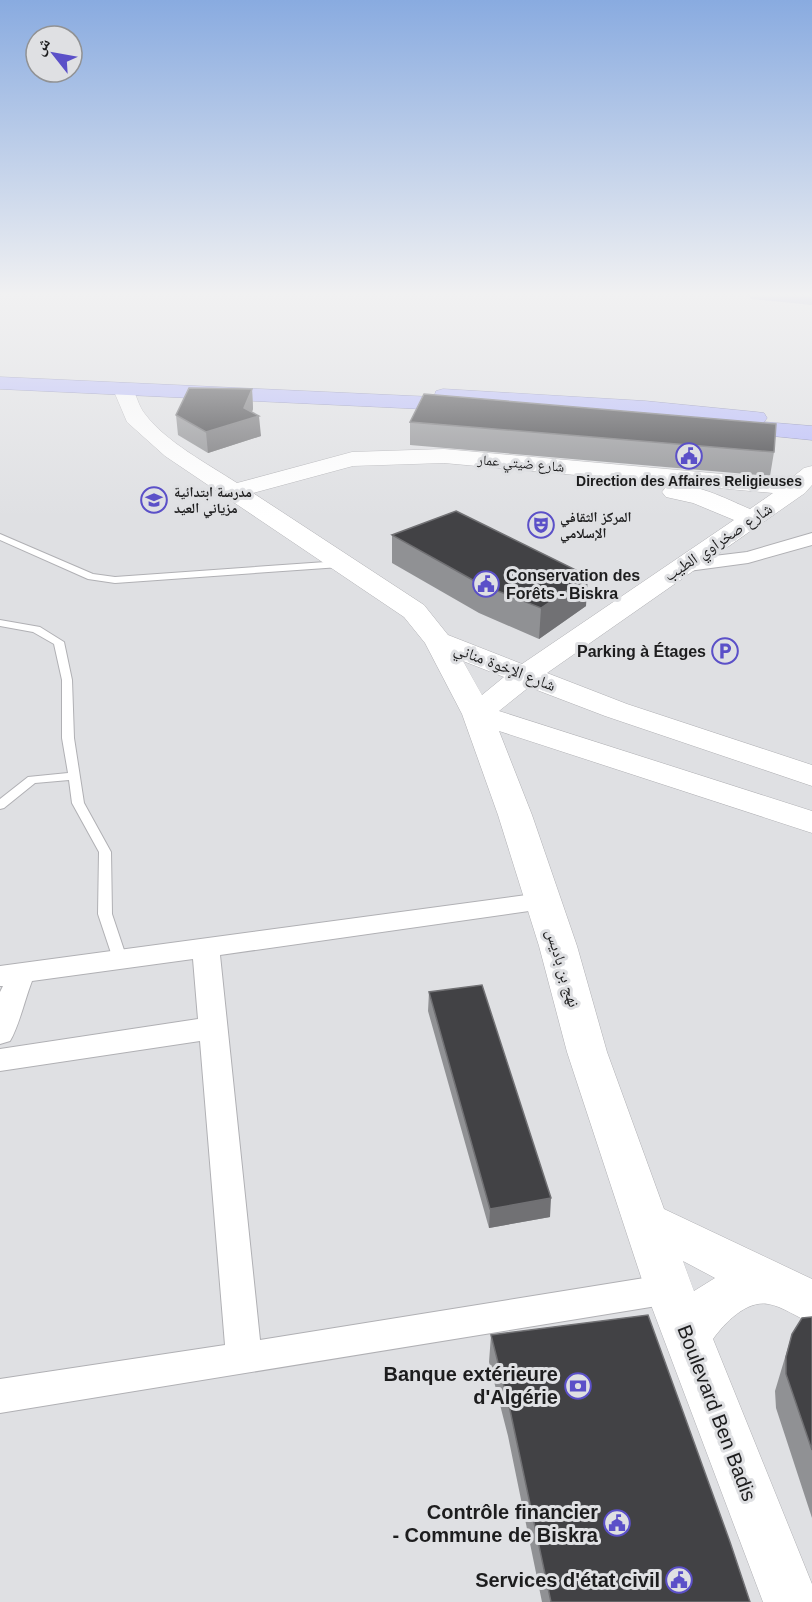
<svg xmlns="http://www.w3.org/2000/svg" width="812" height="1602" font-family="Helvetica,'Noto Naskh Arabic',sans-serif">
  <rect width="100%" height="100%" fill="#dfe0e3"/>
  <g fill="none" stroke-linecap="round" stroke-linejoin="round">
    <path fill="#9b9ed3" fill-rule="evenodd" d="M747 293H812V305L751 299Z"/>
    <g stroke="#b0b0b4" stroke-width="2">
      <path id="lane" d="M0 534 93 574 115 577 340 561 345 564 340 567 115 583 88 579 0 540Z
        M0 620 40 627 64 642 72 680 74 738 84 803 111 852 112 914 127 959 125 962H115L113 959 98 914 99 852 72 803 69 780 35 783 4 808 0 809V799L28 777 68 773 62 738V680L54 644 33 632 0 626Z"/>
    </g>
    <g stroke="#b0b0b4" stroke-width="2">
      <path id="street" d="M812 533V545L748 563 681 572 672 566 681 560 747 552Z
        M541 893 550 896 554 902 550 908 220 955 260 1340 669 1274 681 1278 686 1289 681 1300 669 1304 0 1413V1379L225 1345 200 1041 0 1071V1049L198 1019 193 959 32 981C25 999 19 1026 10 1041L0 1044V992L3 986H0V966Z"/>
    </g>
    <g stroke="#b0b0b4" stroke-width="1">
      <path id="secondary" d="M123 383 130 385C137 394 138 406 145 414 166 442 208 464 237 483L352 452 444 449 789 480 804 468 812 466V485L805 493 547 673 627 704 812 765V786L605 716 529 687 499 711 812 811V833L499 731 532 815 577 946 607 1052 664 1209 812 1279V1323C798 1318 782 1306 768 1304 746 1300 724 1324 713 1339L812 1584V1602H763L645 1289 567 1052 539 946 498 815 462 714 425 643 404 617 165 456 127 422 113 389 116 385ZM444 463 773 493 750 509C726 499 692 480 666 487L662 492 666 497 693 503 734 520 522 664 448 635 424 605 253 493 353 466ZM463 661 504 677 482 695ZM683 1261 715 1278 694 1291Z"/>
    </g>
    <g stroke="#8284ae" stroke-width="1">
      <path id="highway" d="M0 377 434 397 436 391 443 389 645 401 756 412 764 413 767 418 764 422 812 426V440L732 432 724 430 721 425 724 421 645 413 475 403 474 410 466 411 0 389Z"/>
    </g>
    <use href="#lane" fill="#fff" fill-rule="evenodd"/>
    <use href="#street" fill="#fff" fill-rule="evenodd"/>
    <use href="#secondary" fill="#fff" fill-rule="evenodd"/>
    <use href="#highway" fill="#b8bbfb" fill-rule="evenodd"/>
  </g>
  <path fill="#909194" d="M252 389 253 409 252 412 261 436 208 453 178 435 176 415Z
    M410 422 774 452 770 476 410 445Z
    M392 535 586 606 539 639 479 613 392 563Z
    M429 992 550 1217 489 1228 428 1011Z
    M812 1317V1518L776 1408 775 1391 792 1334Z
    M491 1335 750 1602H542L508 1436 489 1362Z"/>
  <path fill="#717174" d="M252 389 253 409 249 419 259 416 261 436 208 453 206 432 244 408Z
    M588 576 586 606 539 639 541 608Z
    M551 1198 550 1217 489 1228 490 1209Z"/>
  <path fill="#424245" stroke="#717174" stroke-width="1.5" d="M189 388 252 389 244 408 259 416 206 432 176 415Z
    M424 394 776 424 774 452 410 422Z
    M456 511 588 576 541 608 480 584 392 535Z
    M482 985 551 1198 490 1209 429 992Z
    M648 1315 730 1542 750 1602H551L510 1410 491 1335Z
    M812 1317V1450L786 1374V1357L792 1334 802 1318Z"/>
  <linearGradient id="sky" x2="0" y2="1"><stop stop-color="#89abe0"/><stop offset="0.57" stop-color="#f1f1f2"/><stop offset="1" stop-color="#f1f1f2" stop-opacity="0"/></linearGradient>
  <rect width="812" height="517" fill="url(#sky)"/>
  <defs>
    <g id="civic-ring" transform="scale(1.35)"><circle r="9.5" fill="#dfe0e3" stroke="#5b50c8" stroke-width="1.5"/><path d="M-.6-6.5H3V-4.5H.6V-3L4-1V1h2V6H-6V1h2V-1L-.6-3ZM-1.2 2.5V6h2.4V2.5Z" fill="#5b50c8"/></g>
    <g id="school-ring" transform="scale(1.35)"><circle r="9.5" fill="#dfe0e3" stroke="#5b50c8" stroke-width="1.5"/><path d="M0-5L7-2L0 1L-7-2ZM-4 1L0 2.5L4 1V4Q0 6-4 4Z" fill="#5b50c8"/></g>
    <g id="theatre-ring" transform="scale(1.35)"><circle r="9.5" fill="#dfe0e3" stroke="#5b50c8" stroke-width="1.5"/><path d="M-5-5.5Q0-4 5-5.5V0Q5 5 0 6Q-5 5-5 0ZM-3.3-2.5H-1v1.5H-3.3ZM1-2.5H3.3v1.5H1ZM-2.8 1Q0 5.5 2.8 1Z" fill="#5b50c8"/></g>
    <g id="parking-ring" transform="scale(1.35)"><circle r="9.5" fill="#dfe0e3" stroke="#5b50c8" stroke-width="1.5"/><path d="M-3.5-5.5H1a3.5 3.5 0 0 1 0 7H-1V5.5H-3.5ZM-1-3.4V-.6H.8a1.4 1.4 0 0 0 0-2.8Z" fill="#5b50c8"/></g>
    <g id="bank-ring" transform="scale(1.35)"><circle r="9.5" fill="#dfe0e3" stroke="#5b50c8" stroke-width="1.5"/><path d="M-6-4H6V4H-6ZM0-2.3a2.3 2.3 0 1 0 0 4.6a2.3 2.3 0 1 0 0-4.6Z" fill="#5b50c8"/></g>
  </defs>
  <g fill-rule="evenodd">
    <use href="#civic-ring" x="689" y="456"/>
    <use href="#school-ring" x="154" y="500"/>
    <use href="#theatre-ring" x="541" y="525"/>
    <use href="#civic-ring" x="486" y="584"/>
    <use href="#parking-ring" x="725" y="651"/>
    <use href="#bank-ring" x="578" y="1386"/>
    <use href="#civic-ring" x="617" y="1523"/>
    <use href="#civic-ring" x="679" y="1580"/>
  </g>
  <g text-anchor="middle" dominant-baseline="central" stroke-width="6" stroke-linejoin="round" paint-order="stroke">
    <g font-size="14" fill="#1d1d1e" stroke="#dfe0e3">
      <text transform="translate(521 463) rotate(5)">شارع ضيتي عمار</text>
    </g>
    <g font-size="14" font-weight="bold" fill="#1d1d1e" stroke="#dfe0e3" text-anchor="start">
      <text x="689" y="481" text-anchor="middle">Direction des Affaires Religieuses</text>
      <text x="174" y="492">مدرسة ابتدائية<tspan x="174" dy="16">مزياني العيد</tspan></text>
      <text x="560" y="517">المركز الثقافي<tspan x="560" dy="16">الإسلامي</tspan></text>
    </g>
    <g font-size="16" fill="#1d1d1e" stroke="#dfe0e3">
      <text transform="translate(718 542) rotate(-34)">شارع صخراوي الطيب</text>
      <text transform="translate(505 667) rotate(21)">شارع الإخوة مناني</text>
      <text transform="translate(563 968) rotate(73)">نهج بن باديس</text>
    </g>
    <g font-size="16" font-weight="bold" fill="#1d1d1e" stroke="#dfe0e3" text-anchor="start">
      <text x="506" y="575">Conservation des<tspan x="506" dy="18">Forêts - Biskra</tspan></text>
      <text x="706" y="651" text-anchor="end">Parking à Étages</text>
    </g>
    <g font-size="20" font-weight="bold" fill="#1d1d1e" stroke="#dfe0e3" text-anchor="end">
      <text x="558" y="1374">Banque extérieure<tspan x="558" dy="23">d'Algérie</tspan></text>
      <text x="598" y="1512">Contrôle financier<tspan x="598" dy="23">- Commune de Biskra</tspan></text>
      <text x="660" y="1580">Services d'état civil</text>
    </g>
    <g font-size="20" fill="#1d1d1e" stroke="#dfe0e3">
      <text transform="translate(717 1413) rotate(69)">Boulevard Ben Badis</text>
    </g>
  </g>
  <g transform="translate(54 54) rotate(301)"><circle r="28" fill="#dfe0e3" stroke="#919294" stroke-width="1.5"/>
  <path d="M0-4.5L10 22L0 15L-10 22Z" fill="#5b50c8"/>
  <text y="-9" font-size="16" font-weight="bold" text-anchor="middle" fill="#1d1d1e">ش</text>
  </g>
</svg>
